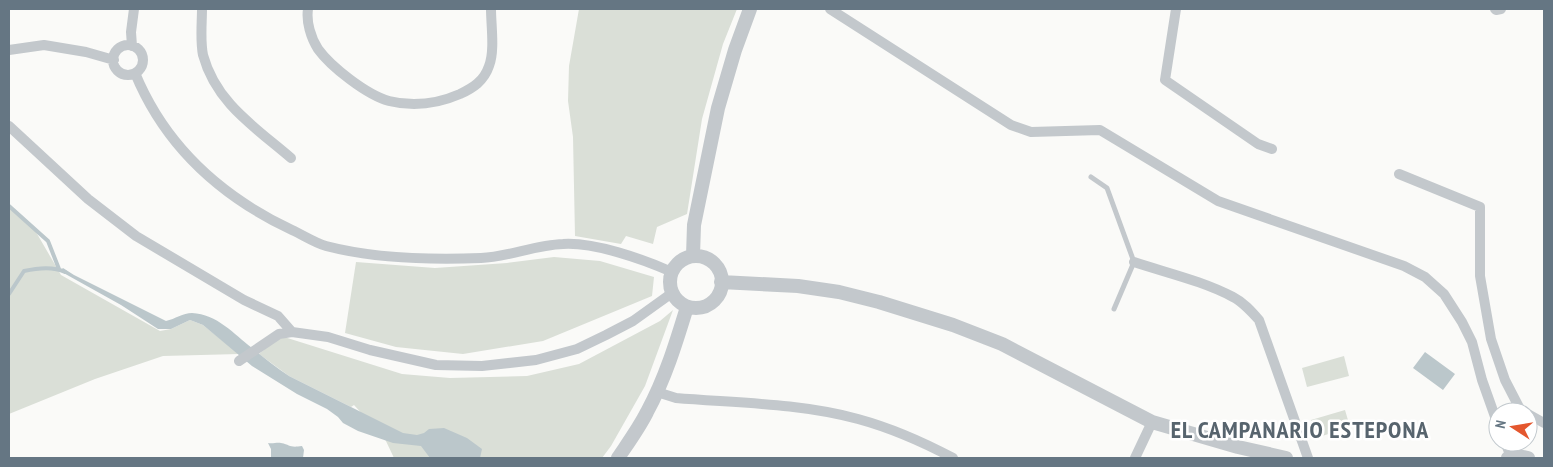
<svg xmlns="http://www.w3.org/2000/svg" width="1553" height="467" font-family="'PT Sans Narrow',sans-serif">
  <rect width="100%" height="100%" fill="#fafaf8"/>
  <path fill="#dadfd7" d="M579 9H737L723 44 702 119 687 214 657 227 653 244 626 236 621 244 575 236 573 137 568 101 569 66Z
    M9 206 36 232 61 275 160 331 171 329 190 320 203 325 239 354 163 356 95 379 9 414Z
    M554 257 600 261 654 277 652 296 543 341 463 354 396 347 345 333 356 262 435 268 507 263Z
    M673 310 645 386 611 446 602 458H394L385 439 354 405 351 407 289 376 259 354 281 336 402 374 450 378 527 376 579 364 660 321Z
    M1344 356 1349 376 1307 387 1302 368Z
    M1345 410 1350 427 1316 438 1311 420Z"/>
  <path fill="#bbc7cb" d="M63 268 74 275 166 321C175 319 183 313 192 313 217 314 234 334 252 348 264 358 276 367 289 376L403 433 417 435 424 433 429 429 444 428 467 438 482 449 480 458H430L421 446 393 443 358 431 343 423 338 417 327 409 297 394 252 366 203 325 190 320 171 329H158L121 305 60 271Z
    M1425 352 1455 374 1443 390 1413 368Z
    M268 443C273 444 277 442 281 443 291 445 289 448 302 446L304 450 303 458H271V449Z"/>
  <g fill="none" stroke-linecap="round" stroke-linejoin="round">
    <path stroke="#bbc7cb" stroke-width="4" d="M9 206 48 241 59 269
      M9 294 24 271C37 268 53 266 65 272"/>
    <path stroke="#c3c8cc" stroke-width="5" d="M1091 177 1107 188 1134 262 1114 309"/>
    <path stroke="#c3c8cc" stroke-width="10" d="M202 9C202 23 200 40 203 55 216 103 255 127 291 158
      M308 9C306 22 311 38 318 49 331 67 367 95 389 101 413 107 437 104 460 94 473 88 484 81 489 66 495 51 491 25 491 9
      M830 9 1011 125 1031 132 1100 130 1218 201 1404 266 1425 277 1444 294 1462 322 1472 342 1482 380 1498 425
      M1176 9 1165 80 1258 144 1272 149
      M1495 9 1496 10 1501 9
      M113 60a15 15 0 1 1 30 0a15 15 0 1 1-30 0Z
      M132 46 131 32 134 9
      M9 50 44 45 86 52 114 60
      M135 73C165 146 222 197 292 230 303 235 315 243 326 246 376 259 430 260 481 258 508 257 535 245 563 244 594 242 643 259 672 272
      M9 126 88 199 136 236 244 300 278 316 292 332
      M1399 174 1480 207V276L1491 339 1505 380 1521 411 1524 412
      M1134 262C1167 273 1203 281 1233 297 1243 302 1251 311 1259 320L1308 458
      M239 361 279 334 292 332 328 337 370 350 436 365 482 366 536 360 577 349 606 335 633 321 672 293
      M657 392 676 398C736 403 799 403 858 419 891 428 923 442 953 458
      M1528 414 1544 423
      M1505 442 1511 457
      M1135 458 1152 422"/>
    <path stroke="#c3c8cc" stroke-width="14" d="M693 256 694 225 718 108 735 50 750 9
      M670 282a26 26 0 1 1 52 0a26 26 0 1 1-52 0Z
      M721 282 798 286 839 292 879 302 953 325 1002 344 1152 422 1238 447 1286 458
      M618 458C628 443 639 428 647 412 665 379 676 343 687 307
      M1508 458 1518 456 1528 458"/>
  </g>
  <g text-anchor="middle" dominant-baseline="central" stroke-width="5" stroke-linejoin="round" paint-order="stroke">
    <g font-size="24" font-weight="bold" letter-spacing="1" fill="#57646e" stroke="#fff">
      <text x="1300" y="429">EL CAMPANARIO ESTEPONA</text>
    </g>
  </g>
  <rect width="1553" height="467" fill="none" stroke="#657683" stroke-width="20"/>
  <g transform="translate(1513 427) rotate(282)"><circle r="24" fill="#ffffff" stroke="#c1c8cd"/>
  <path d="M0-4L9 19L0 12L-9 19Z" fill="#e4572e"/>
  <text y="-8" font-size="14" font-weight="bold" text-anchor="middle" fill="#657683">N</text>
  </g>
</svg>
